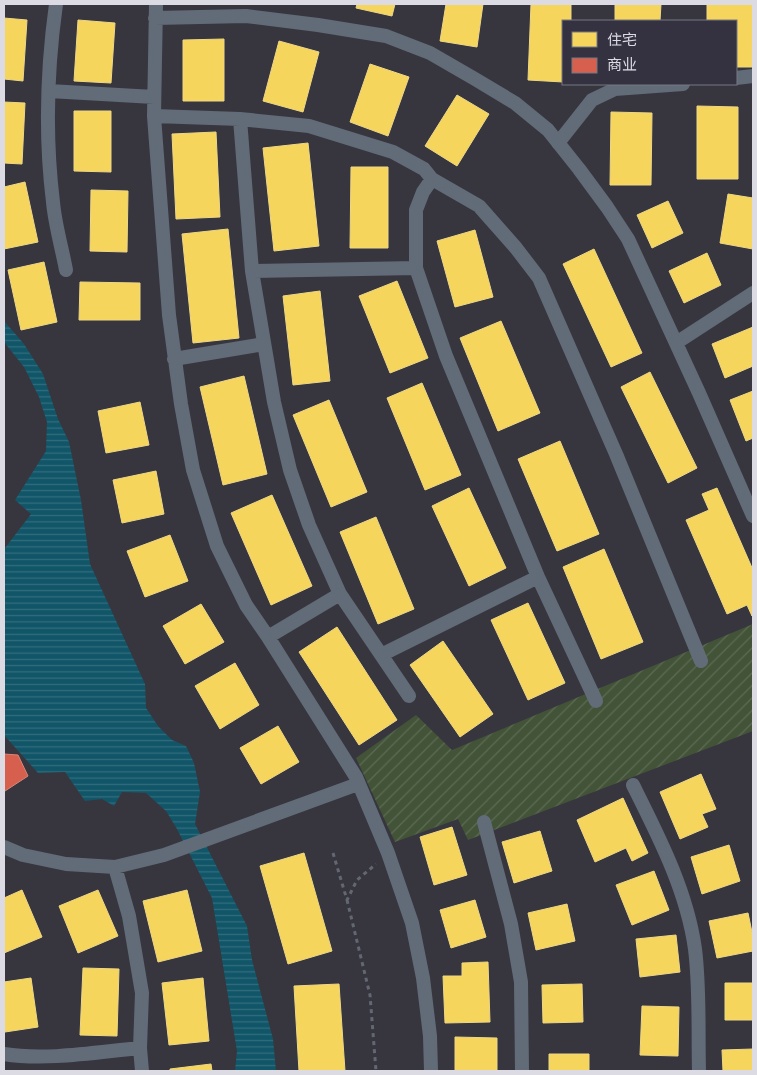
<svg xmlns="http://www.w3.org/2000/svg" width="757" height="1075" font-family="'Work Sans','Noto Sans SC',sans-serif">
  <defs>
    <pattern id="garden-furrows" width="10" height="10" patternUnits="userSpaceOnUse" patternTransform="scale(1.25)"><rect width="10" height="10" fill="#425337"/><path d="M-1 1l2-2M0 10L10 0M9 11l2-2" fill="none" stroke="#5d6b54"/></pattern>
    <pattern id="water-rules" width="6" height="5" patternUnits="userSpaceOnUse" patternTransform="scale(1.25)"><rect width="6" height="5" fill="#115568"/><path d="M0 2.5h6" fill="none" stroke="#336d7d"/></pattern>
  </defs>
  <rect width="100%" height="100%" fill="#37363e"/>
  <path fill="url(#garden-furrows)" d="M753 624V731L468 840 458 819 395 842 356 758 416 715 452 750Z"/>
  <path fill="url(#water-rules)" d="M4 321 24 344 43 374 58 419 69 442 81 500 90 564 145 684 146 708 158 726 172 740 186 746 194 763 200 792 195 824 247 926 252 960 273 1039 276 1071H235L237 1051 212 898 177 829 166 811 146 793 122 792 114 806 102 799 85 801 65 772 38 773 4 735V548H5L31 514 15 500 46 451 47 422 39 397 24 367 4 342Z"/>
  <path fill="#f6d55c" stroke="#eed785" d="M357 4H395L392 16 356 8Z
    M446 4H483L477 47 440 41Z
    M531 4H571V21H563V82L528 80Z
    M615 4H661L660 21H615Z
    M707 4H753L752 67H736V21H707Z
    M4 18 27 20 23 81 4 79Z
    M78 20 115 23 111 83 74 81Z
    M224 39V101H183V40Z
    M279 41 319 52 303 112 263 101Z
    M370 64 409 77 388 136 350 122Z
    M457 95 489 114 457 166 425 146Z
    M4 102 25 103 22 164 4 163Z
    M697 106 738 107V179H697Z
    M74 111H111V172L74 171Z
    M611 112 652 113 651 185H610Z
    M216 132 220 217 176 219 172 134Z
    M308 143 319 246 274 251 263 148Z
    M351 167H388V248H350Z
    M25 182 38 242 4 249V187Z
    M91 190 128 191 127 252 90 251Z
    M728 194 753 198V249L720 243Z
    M668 201 683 233 652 248 637 215Z
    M228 229 239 338 193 343 182 234Z
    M475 230 493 297 455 307 437 241Z
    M594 249 642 353 611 367 563 264Z
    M707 253 721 285 684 303 669 271Z
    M44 262 57 322 21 330 8 270Z
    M397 281 428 358 390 373 359 296Z
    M80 282 140 283V320H79Z
    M320 291 330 381 293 385 283 296Z
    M501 321 540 413 498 431 460 338Z
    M753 327V366L725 378 712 344Z
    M650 372 697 468 668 483 621 387Z
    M244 376 267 474 223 485 200 387Z
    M422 383 461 475 425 490 387 398Z
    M753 391V438L746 441 730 400Z
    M329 400 367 492 331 507 293 415Z
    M140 402 149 445 106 453 98 411Z
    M560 441 599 534 557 551 518 459Z
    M156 471 164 514 122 523 113 480Z
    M469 488 506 568 469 586 432 506Z
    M717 488 753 570 752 616 747 605 727 614 686 520 709 510 702 494Z
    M272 495 312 586 271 605 231 513Z
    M376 517 414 609 378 624 340 532Z
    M170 535 188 581 145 597 127 551Z
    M604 549 643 642 601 659 563 567Z
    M528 603 565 683 528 700 491 620Z
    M201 604 224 642 185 664 163 626Z
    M337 627 397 720 359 745 299 652Z
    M443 641 493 714 460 737 410 665Z
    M235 663 259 705 220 729 195 686Z
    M278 726 299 762 261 784 240 748Z
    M701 774 716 809 702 814 708 827 680 839 660 792Z
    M623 798 648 853 632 861 626 848 595 862 577 820Z
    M452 827 467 875 434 885 420 837Z
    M540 831 552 871 514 883 502 842Z
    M729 845 740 881 702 894 691 857Z
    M304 853 332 951 288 964 260 866Z
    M654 871 669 910 632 925 616 885Z
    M22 890 42 937 4 953V898Z
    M98 890 118 936 78 953 59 906Z
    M187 890 202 951 158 962 143 901Z
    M475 900 486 937 451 948 440 910Z
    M567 904 575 941 536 950 528 913Z
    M748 913 753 937V951L717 958 709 921Z
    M676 935 680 972 640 977 636 939Z
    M488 962 490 1022 445 1023 443 976H462V963Z
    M83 968 119 969 117 1036 80 1035Z
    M31 978 38 1027 5 1032 4 982Z
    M203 978 209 1041 169 1045 162 983Z
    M725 983H753V1020H725Z
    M339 984 345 1071H299L294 986Z
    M582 984 583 1022 543 1023 542 985Z
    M642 1006 679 1007 678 1056 640 1055Z
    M455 1037 497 1038V1071H455Z
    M753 1049V1071H723L722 1050Z
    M549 1054H589V1071H549Z
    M211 1064 212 1071H170V1069Z"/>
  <path fill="#d6604d" stroke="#d8857a" d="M4 754 18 755 28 776 5 791 4 789Z"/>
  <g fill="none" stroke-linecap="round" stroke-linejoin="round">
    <path stroke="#626871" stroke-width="3" stroke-dasharray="4 4" stroke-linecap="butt" d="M333 853 347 900 357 880 376 864
      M347 900 370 995 376 1071"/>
    <path stroke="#616c78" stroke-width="14" d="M56 4C47 69 45 137 53 202 55 225 62 248 66 270
      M156 4 154 116 169 315 181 404 193 470 217 546 246 605 268 637 356 777 388 853 412 923 423 978 430 1036 431 1071
      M155 18 246 16 318 25 386 36 430 53 475 79 515 103 548 130 579 169 607 207 628 239 699 393 753 516
      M736 78 753 76
      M49 91 154 97
      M154 116 240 119 309 126 393 152 424 169 432 179 479 206 516 248 539 278 616 454 701 661
      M240 119 252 271 274 402 290 470 309 525 340 594 409 696
      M558 143 592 100 615 89 683 84
      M432 179 423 192 416 210V268L446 356 538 577 596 701
      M252 271 416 268
      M676 343 753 293
      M174 359 264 344
      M268 637 340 594
      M381 655 538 577
      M633 785C659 837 687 891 695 949 700 989 698 1031 699 1071
      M484 822 511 924 521 982 522 1071
      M4 847 23 855 66 864 115 867 164 855 358 784
      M115 867 129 916 142 993 140 1048 142 1071
      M4 1054C46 1061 97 1052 140 1048"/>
  </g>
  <rect width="757" height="1075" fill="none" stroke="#dcdbe4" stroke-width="10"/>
  <rect x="562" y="20" width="175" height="65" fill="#343241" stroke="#777682"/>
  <rect x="572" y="32" width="25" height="15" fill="#f6d55c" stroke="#777682"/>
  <text x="607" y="45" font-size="15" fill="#dcdbe4">住宅</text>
  <rect x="572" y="58" width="25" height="15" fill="#d6604d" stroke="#777682"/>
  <text x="607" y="70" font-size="15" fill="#dcdbe4">商业</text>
</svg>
